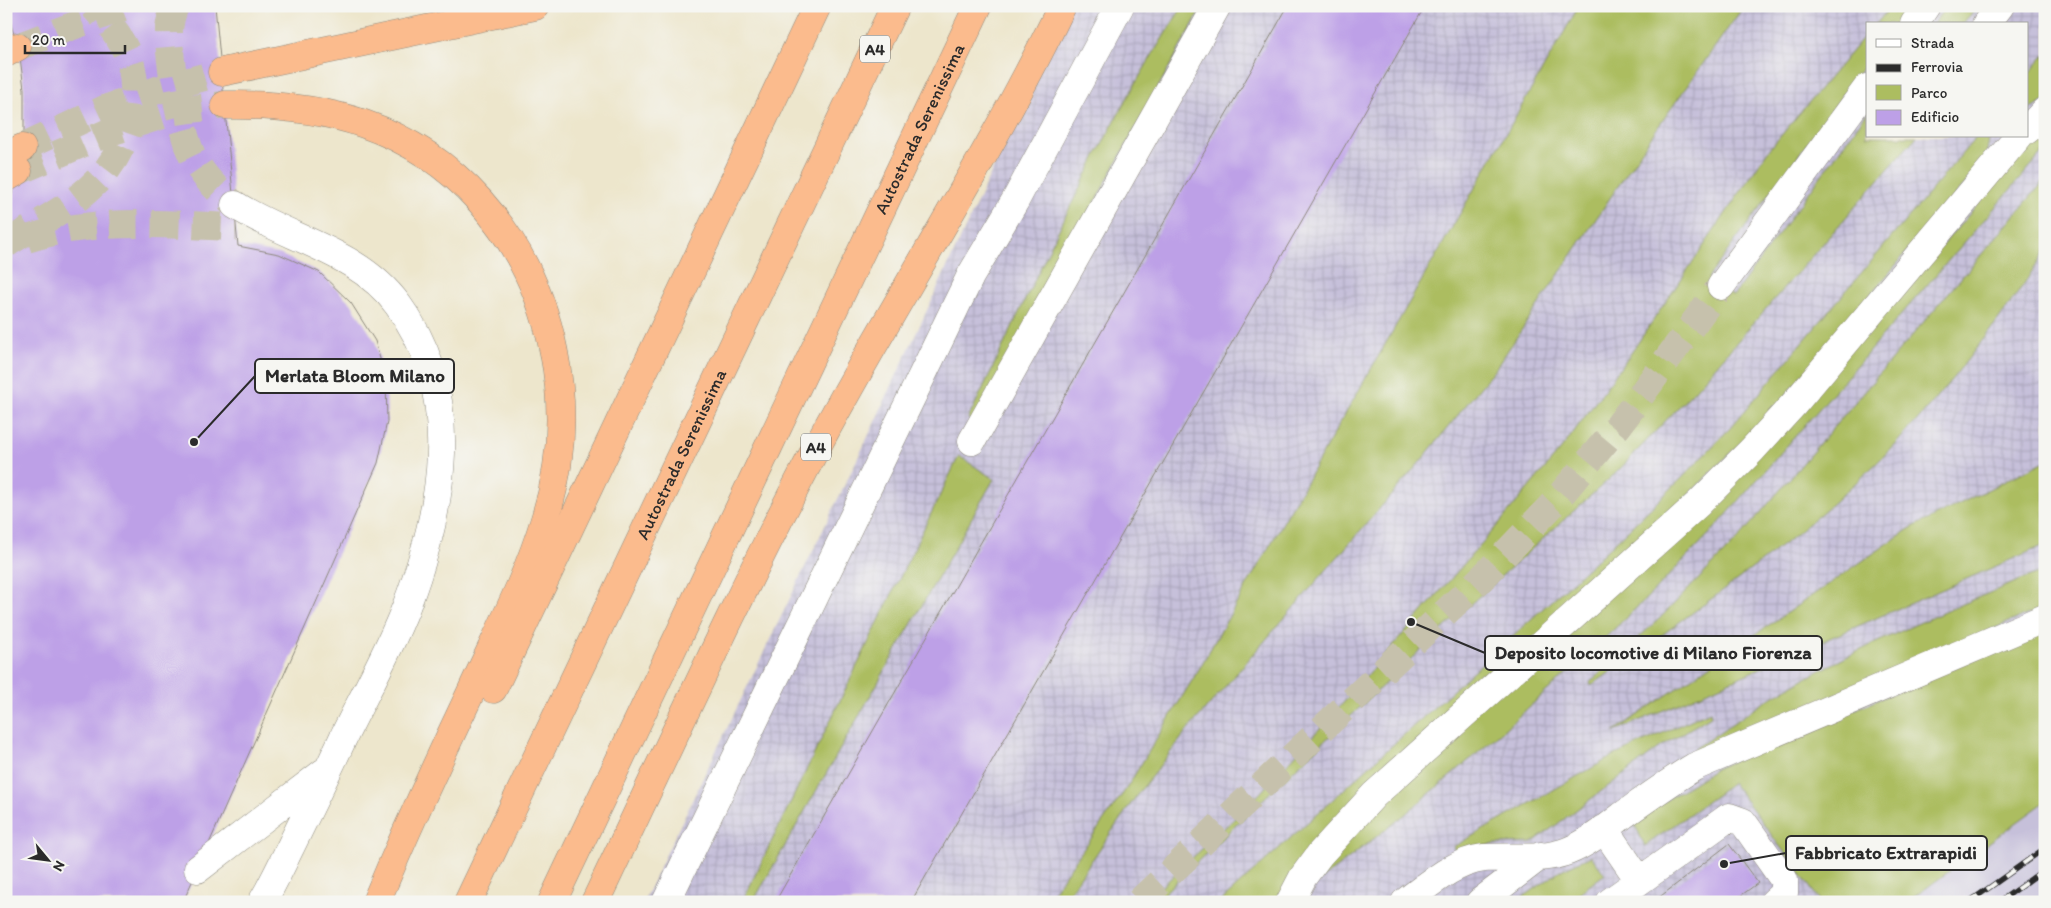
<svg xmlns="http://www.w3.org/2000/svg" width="2051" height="908" font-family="Itim,sans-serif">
  <defs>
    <pattern id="industrial-grid" width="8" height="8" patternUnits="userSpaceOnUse" patternTransform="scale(1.25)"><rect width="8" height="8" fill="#c6c0da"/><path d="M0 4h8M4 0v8" fill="none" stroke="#aaa5bb"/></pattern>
  </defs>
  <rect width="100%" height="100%" fill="#f6f6f2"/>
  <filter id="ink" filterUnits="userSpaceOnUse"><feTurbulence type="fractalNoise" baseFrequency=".02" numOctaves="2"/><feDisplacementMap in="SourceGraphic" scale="10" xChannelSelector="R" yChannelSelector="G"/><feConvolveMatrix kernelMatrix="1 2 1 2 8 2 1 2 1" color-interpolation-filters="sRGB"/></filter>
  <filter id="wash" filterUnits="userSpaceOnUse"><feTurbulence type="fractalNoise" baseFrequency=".0096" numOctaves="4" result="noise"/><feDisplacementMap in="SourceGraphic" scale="20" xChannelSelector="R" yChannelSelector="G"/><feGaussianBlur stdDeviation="1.12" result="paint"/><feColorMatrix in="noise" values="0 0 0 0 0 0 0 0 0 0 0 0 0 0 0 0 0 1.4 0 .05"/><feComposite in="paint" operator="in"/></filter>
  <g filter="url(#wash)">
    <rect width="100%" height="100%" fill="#ede6cc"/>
    <path fill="url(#industrial-grid)" fill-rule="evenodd" d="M1069 6H2045V802L1907 902H643L865 443ZM1867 24H2027V136H1867Z"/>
    <path fill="#c6c0da" d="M2045 802V902H1907Z"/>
    <path fill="#acbd60" stroke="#6c7446" d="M1183 6H1203L974 421 968 419C1036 280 1098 135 1183 6Z
      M1579 6H1744L1653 134 1496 368 1420 462 1191 726 1137 795 1063 902H1046L1126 789 1199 669Z
      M1891 6H1909L1896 24H1876Z
      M1946 6H1979L1962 24H1933Z
      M1867 33V62L1708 278 1733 296 1867 113V136H1917L1694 391 1617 472 1434 637 1155 902H1145L1249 805 1345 701 1502 520 1565 444 1631 353 1768 151Z
      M2045 55V101L2031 109H2027V75Z
      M2045 128V150L1716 527 1653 592 1585 657 1480 751 1402 817 1315 884 1347 840 1938 250Z
      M1977 136H1990L1985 160 1767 417 1278 902H1220L1607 550 1683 477 1731 427Z
      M2045 180C2045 199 2048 231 2045 249 2043 259 2004 312 1995 324 1954 378 1911 432 1861 478 1778 555 1683 619 1591 686L1590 682 1659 619 1738 539Z
      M959 456 994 479 753 902H742Z
      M2045 461V545L1613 732 1909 529Z
      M2045 570V607L1696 754 1694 749C1725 729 1755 707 1786 689 1869 642 1957 606 2045 570Z
      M2045 629V802L1907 902H1821L1733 783 1645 846 1633 821 1717 768Z
      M1710 711 1711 716 1662 746 1532 843 1495 844 1457 853 1453 847 1613 756Z
      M1591 856 1605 874 1567 902H1516L1563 869Z"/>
    <g id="blocks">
      <path fill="#bda0e7" d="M6 6H215L238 246 279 254 319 272 351 303 375 341 386 380 387 422 378 463 183 902H6V223L24 136V89L20 57Z
        M1288 6H1425L911 902H775Z
        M1729 844 1758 883 1732 902H1653Z"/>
    </g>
  </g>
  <g filter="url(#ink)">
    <use href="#blocks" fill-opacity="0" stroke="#8c887c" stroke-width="1"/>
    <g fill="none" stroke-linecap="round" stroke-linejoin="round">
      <path stroke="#c6c1ac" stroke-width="28" stroke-dasharray="28 14" stroke-linecap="butt" d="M175 6C172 13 170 21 169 29 168 55 180 129 191 153 200 174 218 191 235 205
        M27 239C95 217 166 225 236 227
        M6 244C36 224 72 207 97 181 130 148 147 88 123 45 115 30 104 18 93 6
        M1139 902 1484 576 1554 503 1619 425 1721 286"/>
      <path stroke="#c6c1ac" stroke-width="28" stroke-dasharray="28 14" stroke-linecap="butt" d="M17 47 126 6
        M22 148 105 109 160 89 222 72
        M18 171 107 133 175 111 225 105"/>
      <g stroke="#8c887c" stroke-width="29">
        <path id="minor" d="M1914 24 1926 6
          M1986 24 2000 6
          M2027 130 2045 111
          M235 205C288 239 359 251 398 305 465 395 443 510 406 607 389 651 365 693 344 736 327 773 309 809 291 846 282 864 273 884 262 902
          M1721 286 1867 88
          M972 441 1217 6
          M1604 829 1639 880
          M198 869 324 772
          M666 902 971 275 1015 201 1120 6
          M1290 902 1303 877 1320 854 1374 795 1698 504 1752 450 1794 404 2019 136
          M1405 902C1430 884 1453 862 1484 858 1511 856 1543 861 1568 851 1588 843 1605 829 1622 816 1646 799 1669 782 1694 767L2045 618
          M1480 902 1540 856
          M1610 902 1729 817 1743 822 1784 880V893L1774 902"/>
      </g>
      <g stroke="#8c887c" stroke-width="29">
        <g id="highway">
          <path d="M6 53 17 47"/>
          <path d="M222 72 535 6"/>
          <path d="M225 105C323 103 412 125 480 201 556 286 579 411 545 519 527 579 497 635 471 692 438 761 406 831 376 902"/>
          <path d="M6 157 22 148"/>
          <path d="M6 178 18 171"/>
          <path d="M493 689 817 6"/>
          <path id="s1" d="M468 902 895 6"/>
          <path id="s2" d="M552 902 978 6"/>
          <path d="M595 902C667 752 735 601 813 454 893 303 988 160 1062 6"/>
        </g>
      </g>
      <use href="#minor" stroke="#fff" stroke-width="28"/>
      <use href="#highway" stroke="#fbbb8d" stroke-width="28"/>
      <g stroke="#2b2b2b" stroke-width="5.5">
        <path id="rail" d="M1969 902 2045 848
          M1999 902 2045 869
          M2044 902 2045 901"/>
      </g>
      <use href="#rail" stroke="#f6f6f2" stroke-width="4" stroke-dasharray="11" stroke-linecap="butt"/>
    </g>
  </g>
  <g text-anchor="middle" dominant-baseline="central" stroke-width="4" stroke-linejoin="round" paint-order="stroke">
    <g fill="#f6f6f2" stroke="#686867" stroke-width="1">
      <rect x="860" y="35.5" width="30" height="27" rx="4"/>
      <rect x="801" y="433.5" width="30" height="27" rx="4"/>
    </g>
    <g font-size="16" font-weight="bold" fill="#2b2b2b">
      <text x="875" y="49">A4</text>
      <text x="816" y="447">A4</text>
    </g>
    <g font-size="18" fill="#2b2b2b" stroke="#f6f6f2">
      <text stroke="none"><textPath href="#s2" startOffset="856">Autostrada Serenissima</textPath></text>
      <text stroke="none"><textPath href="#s1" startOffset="496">Autostrada Serenissima</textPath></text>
    </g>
  </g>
  <path fill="none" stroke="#2b2b2b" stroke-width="2" d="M194 442L255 376M1411 622L1485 653M1724 864L1786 853"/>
  <g fill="#2b2b2b" stroke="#f6f6f2" stroke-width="2">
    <circle cx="194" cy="442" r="5"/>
    <circle cx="1411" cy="622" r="5"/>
    <circle cx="1724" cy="864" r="5"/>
  </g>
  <g fill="#f6f6f2" stroke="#2b2b2b" stroke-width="2">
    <rect x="255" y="359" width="199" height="34" rx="5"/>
    <rect x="1485" y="636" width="337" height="34" rx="5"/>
    <rect x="1786" y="836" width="201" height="34" rx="5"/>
  </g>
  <g font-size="19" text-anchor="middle" font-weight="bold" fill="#2b2b2b">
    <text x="355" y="382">Merlata Bloom Milano</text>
    <text x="1653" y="659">Deposito locomotive di Milano Fiorenza</text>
    <text x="1886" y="859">Fabbricato Extrarapidi</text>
  </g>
  <rect width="2051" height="908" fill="none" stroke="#f6f6f2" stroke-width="25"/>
  <rect x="1866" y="22" width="162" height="115" fill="#f6f6f2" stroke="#a5a5a2"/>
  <rect x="1876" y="39" width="25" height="8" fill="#ffffff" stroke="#a5a5a2"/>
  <text x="1911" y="48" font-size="15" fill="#2b2b2b">Strada</text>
  <rect x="1876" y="64" width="25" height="8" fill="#2b2b2b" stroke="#a5a5a2"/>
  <text x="1911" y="72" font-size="15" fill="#2b2b2b">Ferrovia</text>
  <rect x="1876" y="85" width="25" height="15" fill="#acbd60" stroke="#a5a5a2"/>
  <text x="1911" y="98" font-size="15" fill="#2b2b2b">Parco</text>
  <rect x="1876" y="110" width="25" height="15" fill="#bda0e7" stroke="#a5a5a2"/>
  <text x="1911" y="122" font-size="15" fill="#2b2b2b">Edificio</text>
  <g transform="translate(48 860) rotate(119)" stroke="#f6f6f2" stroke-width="4" paint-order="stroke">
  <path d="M0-4L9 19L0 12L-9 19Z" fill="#2b2b2b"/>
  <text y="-8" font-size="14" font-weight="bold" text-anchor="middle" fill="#2b2b2b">N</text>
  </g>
  <path d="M25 45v8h100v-8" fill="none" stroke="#2b2b2b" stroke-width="2.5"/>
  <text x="32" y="45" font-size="15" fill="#2b2b2b" stroke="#f6f6f2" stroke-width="4" paint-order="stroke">20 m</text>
</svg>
